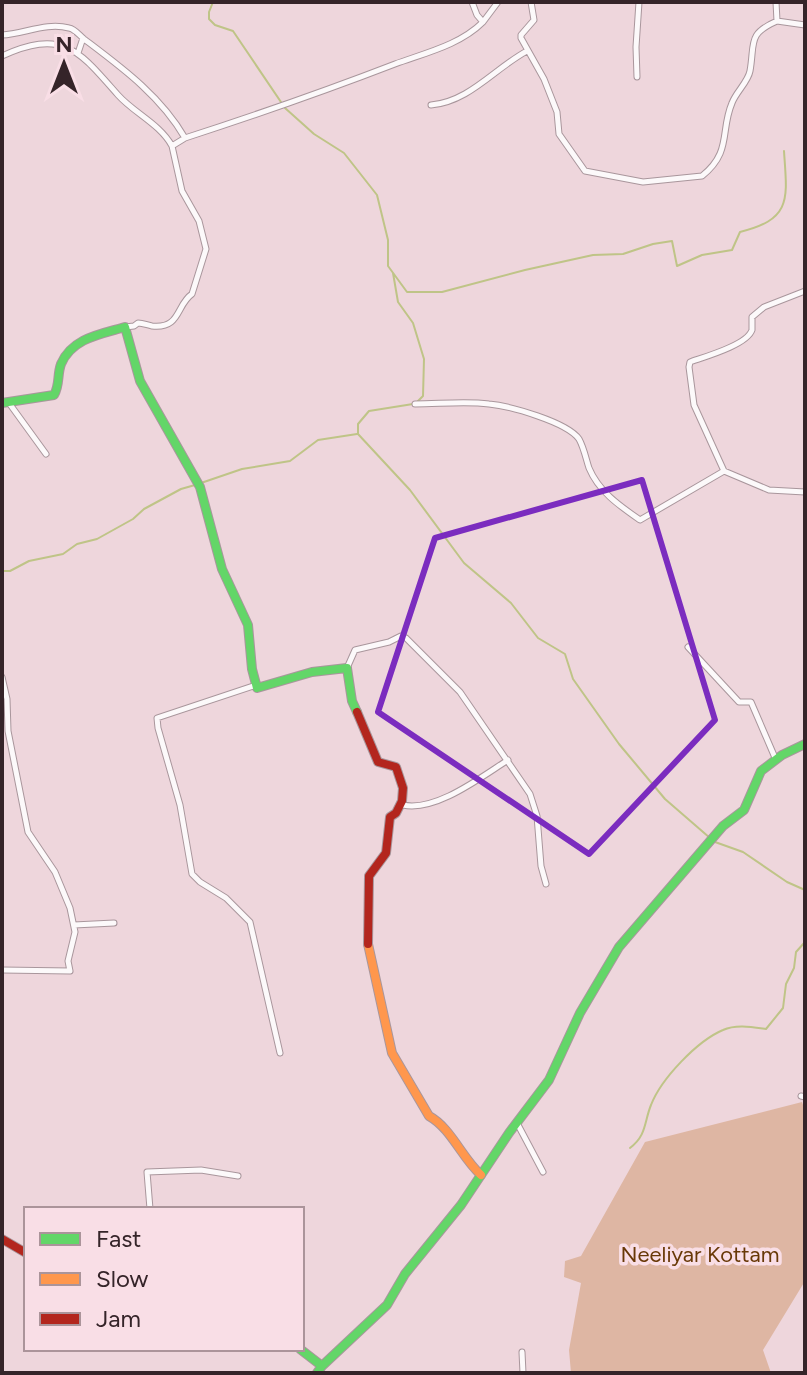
<svg xmlns="http://www.w3.org/2000/svg" width="807" height="1375" font-family="Figtree,sans-serif">
  <rect width="100%" height="100%" fill="#eed6dc"/>
  <path fill="#deb6a3" d="M802 1102 805 1111V1281L763 1350 771 1373H571L569 1350 581 1283 564 1277 565 1261 581 1256 645 1142Z"/>
  <g fill="none" stroke-linecap="round" stroke-linejoin="round">
    <path stroke="#bfc487" stroke-width="2" d="M213 2 209 12V19L215 25 233 31 285 108 314 134 344 153 377 195 388 240V266L407 292H442L525 270 593 255 623 254 653 244 672 241 677 266 702 255 732 250 740 232C793 219 787 198 784 151
      M393 273 398 302 413 323 424 359 423 396 418 401
      M413 404 369 411 358 424V434L410 490 464 563 511 603 538 638 565 654 573 679 619 744 665 799 710 838
      M201 483 242 469 290 461 318 440 357 434
      M2 571H10L29 561 63 554 77 544 97 539 133 519 144 509 181 489 195 485
      M715 842 743 852 787 882 805 890
      M630 1148C647 1135 644 1122 651 1105 661 1079 697 1041 723 1030 736 1024 752 1027 766 1029L783 1008 786 984 794 968 796 952 805 942"/>
    <g stroke="#a9969c" stroke-width="7">
      <path id="street" d="M472 2 477 15 483 22 498 2
        M531 2 534 20 521 35V38L544 79 557 112 559 134 585 171 643 182 702 176C732 152 720 131 732 103 736 92 748 82 750 71 755 43 747 34 777 21L805 25
        M776 2 777 21
        M2 35C24 34 46 22 69 28 75 29 79 35 84 39 121 67 161 96 185 138
        M78 53 83 38
        M2 56C64 28 79 51 118 95 134 113 160 124 172 146
        M637 77 636 47 639 2
        M431 105C469 102 495 68 527 51
        M805 291 764 307 752 317C752 318 752 329 752 330 747 345 704 357 690 362L689 367 694 405 724 471 769 490 805 492
        M125 327 134 326 138 323C143 323 147 325 152 326 181 329 176 305 192 294L206 249 199 221 182 191 172 146 185 138C256 115 325 91 395 64 425 53 460 45 483 22
        M9 403 46 454
        M415 404C439 404 465 401 489 404 510 406 567 422 579 439 584 448 586 459 589 468 599 492 620 506 640 520L724 471
        M688 647 739 702H751L776 760
        M347 668 355 650 389 642 401 636 406 638 460 692 530 794 537 816 541 866 546 884
        M2 677 7 699 8 731 28 832 55 872 70 908 75 932 68 961 70 971 2 970
        M256 685 157 718 158 728 180 805 192 874 200 882 226 898 250 922 280 1053
        M403 805C436 812 481 777 508 760
        M74 925 114 923
        M801 1096 805 1097
        M517 1123 543 1172
        M150 1209 147 1172 201 1170 238 1176
        M522 1352 523 1373"/>
    </g>
    <g stroke="#a9969c" stroke-width="10">
      <path id="fast" d="M2 403 54 395C60 385 57 375 61 364 72 338 101 334 125 327L140 381 200 487 222 569 248 625 252 669 257 688 312 672 347 668 352 701 357 712
        M300 1349 322 1366 317 1373
        M322 1366 387 1305 405 1274 461 1205 509 1133 549 1080 580 1013 619 947 723 826 744 810 761 771 782 755 805 744"/>
    </g>
    <g stroke="#a9969c" stroke-width="10">
      <path id="slow" d="M368 944 392 1053 429 1116C451 1128 462 1158 481 1175"/>
    </g>
    <g stroke="#a9969c" stroke-width="10">
      <path id="jam" d="M357 712 378 762 396 767 403 788 402 801 396 813 390 817 386 853 369 876 368 944
        M2 1239 26 1253"/>
    </g>
    <use href="#street" stroke="#fcf9fa" stroke-width="5"/>
    <use href="#fast" stroke="#63d668" stroke-width="8"/>
    <use href="#slow" stroke="#ff974d" stroke-width="8"/>
    <use href="#jam" stroke="#b3261e" stroke-width="8"/>
  </g>
  <path fill="none" stroke="#7b2cbf" stroke-width="6" stroke-linejoin="round" d="M642 480 715 720 589 854 378 712 435 538Z"/>
  <g text-anchor="middle" dominant-baseline="central" stroke-width="7" stroke-linejoin="round" paint-order="stroke">
    <g font-size="22" fill="#683807" stroke="#f9dee6">
      <text x="700" y="1254">Neeliyar Kottam</text>
    </g>
  </g>
  <rect width="807" height="1375" fill="none" stroke="#352429" stroke-width="8"/>
  <rect x="24" y="1207" width="280" height="144" fill="#f9dee6" stroke="#ab949a" stroke-width="2"/>
  <rect x="40" y="1233" width="40" height="12" fill="#63d668" stroke="#ab949a" stroke-width="2"/>
  <text x="96" y="1247" font-size="24" fill="#352429">Fast</text>
  <rect x="40" y="1273" width="40" height="12" fill="#ff974d" stroke="#ab949a" stroke-width="2"/>
  <text x="96" y="1287" font-size="24" fill="#352429">Slow</text>
  <rect x="40" y="1313" width="40" height="12" fill="#b3261e" stroke="#ab949a" stroke-width="2"/>
  <text x="96" y="1327" font-size="24" fill="#352429">Jam</text>
  <g transform="translate(64 64)" stroke="#f9dee6" stroke-width="6" paint-order="stroke">
  <path d="M0-6L14 30L0 20L-14 30Z" fill="#352429"/>
  <text y="-12" font-size="22" font-weight="bold" text-anchor="middle" fill="#352429">N</text>
  </g>
</svg>
